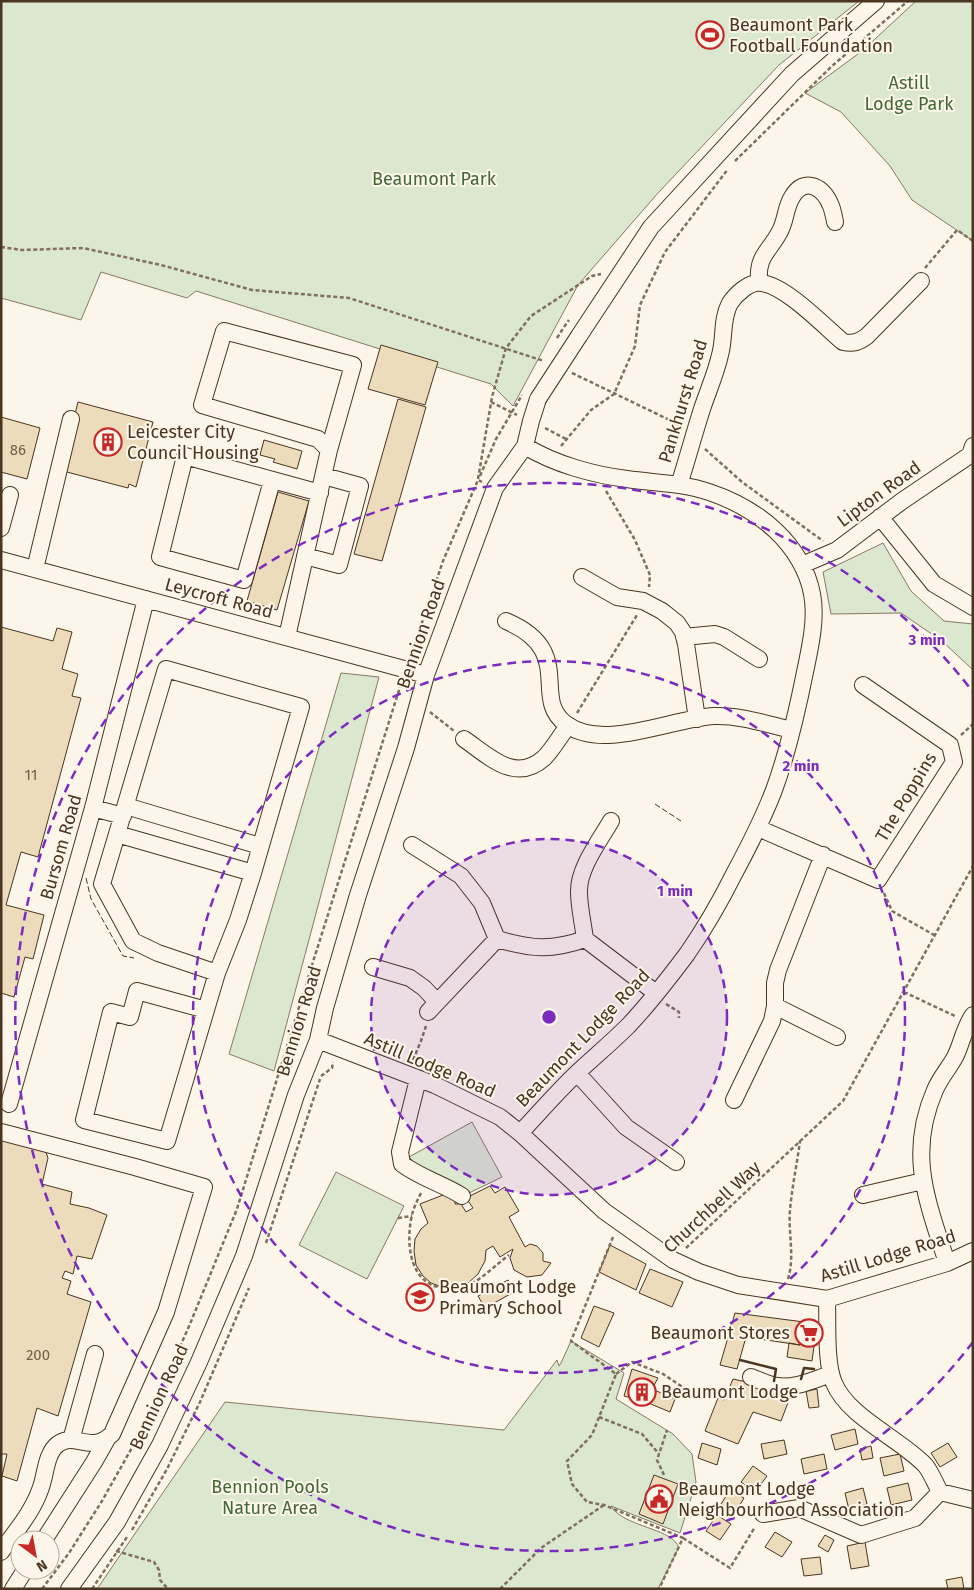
<svg xmlns="http://www.w3.org/2000/svg" width="974" height="1590" font-family="'Fira Sans',sans-serif">
  <rect width="100%" height="100%" fill="#fbf6e9"/>
  <path fill="#dce7d0" stroke="#887966" d="M1 1H859L779 65 658 193 578 285 513 406 491 384 196 291 187 298 101 272 81 320 1 298Z
    M916 1H973V241L912 200 890 166 841 112 805 93 862 51Z
    M883 543 911 591 944 621 973 624V670L942 641 901 613 831 614 823 572Z
    M341 673 379 677 274 1071 229 1054Z
    M472 1122 502 1177 467 1194 419 1168 409 1157Z
    M336 1172 404 1206 367 1279 299 1245Z
    M571 1341 624 1373 616 1399 673 1434 692 1454 696 1482 680 1533 611 1506C621 1523 655 1527 671 1538 674 1540 677 1544 679 1547L658 1589H97L225 1402 504 1430 557 1360 559 1366 561 1363Z"/>
  <path fill="#ecdcbc" stroke="#4a3520" d="M381 345 438 362 425 405 368 389Z
    M398 399 426 407 382 561 354 554Z
    M78 402 153 422 136 487 129 484 128 488 63 471V462Z
    M1 417 40 428 27 479 1 472Z
    M264 440 302 451 297 469 273 462 275 459 260 455Z
    M278 492 309 501 277 610 247 601Z
    M1 627 53 641 57 628 72 632 62 669 78 674 72 696 81 698 38 857 21 852 6 905 44 915 33 959 25 957 14 997 1 993Z
    M1 1135 45 1149 48 1158 42 1184 72 1192 70 1204 89 1208 107 1215 92 1259 77 1256 73 1274 65 1271 62 1278 71 1281 67 1294 91 1302 58 1416 37 1408 17 1481 2 1476 7 1454H1Z
    M490 1186 495 1193 505 1187 519 1211 509 1217 525 1247 530 1244 537 1246 543 1253V1261L551 1263 542 1275 527 1277 514 1270 510 1258 513 1249 500 1257 493 1246 486 1250 485 1261 478 1274 467 1284 455 1287 439 1286 431 1283 423 1276 416 1265 414 1251 415 1239 421 1229 428 1223 420 1204 443 1195H455V1204H461L466 1212 473 1208 466 1198Z
    M610 1245 646 1264 636 1290 599 1272Z
    M650 1269 683 1282 672 1307 639 1293Z
    M508 1280 514 1292 485 1308 478 1296Z
    M594 1306 614 1313 599 1347 581 1338Z
    M735 1313 804 1322 800 1345 746 1337 737 1369 720 1365Z
    M804 1322 817 1324 812 1361 787 1357 789 1343 800 1345Z
    M632 1369 658 1378 652 1389 675 1399 670 1412 646 1402 624 1396Z
    M733 1379 792 1392 781 1421 753 1412 738 1444 705 1431 718 1398 724 1400Z
    M817 1389 819 1407 809 1408 806 1391Z
    M855 1429 858 1444 835 1450 831 1435Z
    M784 1440 787 1454 764 1459 761 1444Z
    M702 1443 721 1449 717 1465 698 1458Z
    M948 1443 957 1457 940 1467 931 1453Z
    M871 1446 873 1458 862 1460 860 1449Z
    M824 1454 827 1469 804 1474 801 1459Z
    M900 1454 904 1471 884 1476 880 1458Z
    M753 1466 767 1476 755 1492 741 1482Z
    M654 1475 678 1484 663 1524 639 1514Z
    M908 1483 912 1500 891 1505 887 1488Z
    M863 1488 867 1504 849 1510 845 1493Z
    M730 1490 744 1498 735 1513 721 1504Z
    M717 1515 731 1524 720 1540 706 1531Z
    M775 1532 792 1542 782 1557 765 1547Z
    M825 1535 834 1540 828 1552 818 1546Z
    M865 1542 869 1566 851 1569 847 1546Z
    M820 1557 822 1574 804 1576 801 1559Z
    M962 1577 964 1589H948L946 1580Z"/>
  <g fill="none" stroke-linecap="round" stroke-linejoin="round">
    <g stroke="#4a3520" stroke-width="18">
      <path id="minor" d="M759 282C757 256 768 253 779 233 786 222 785 208 792 197 805 175 824 188 831 206 833 211 834 217 835 222
        M579 336 651 227 792 74 876 1
        M272 481 244 580 160 557 185 456 320 493
        M679 485C687 460 694 434 702 409 708 391 716 373 720 355 725 338 721 319 730 303 736 294 750 281 761 283 785 285 824 326 843 342 854 344 859 342 867 336L921 281
        M880 517 934 584 973 607
        M1 528 10 495
        M305 556 339 565 360 486 324 476
        M1 560 426 675
        M802 565 837 550 902 501 970 455 973 446
        M35 569 71 419
        M582 577 617 597 643 601 662 611 677 623 683 632 686 644 697 719
        M506 621C577 651 530 698 566 724 603 752 673 718 714 716 740 715 766 724 792 730
        M287 637 329 450 353 365 224 331 202 405 318 439 329 450
        M684 637 715 634 724 637 759 659
        M166 669 301 707 253 873 117 834Z
        M464 739C489 756 515 784 544 758 553 749 560 736 568 726
        M126 806 260 846
        M93 808 123 816
        M758 828 878 880 954 762 950 745 863 685
        M117 834 102 884 133 941 158 953 217 973 238 920 253 873
        M412 845 461 876 482 903 497 939C532 949 551 951 585 939L656 993
        M585 939C583 923 579 907 579 892 578 869 600 840 611 821
        M373 967 410 978 424 988 437 1002
        M775 1006 837 1037
        M206 1010 137 991 130 1017 111 1012 84 1120 167 1141 217 973
        M428 1012 497 939
        M318 1040 435 1085 500 1117 520 1133 604 1211 673 1260 699 1272 738 1285 827 1299 947 1263 973 1251
        M577 1073 626 1127 676 1162
        M418 1079 400 1152 402 1164C421 1178 443 1184 462 1196
        M734 1100 772 1021 775 1006V983L778 970 823 855
        M9 1104 93 808 146 599
        M1 1132 135 1167 204 1187 166 1312 112 1434C90 1455 76 1431 58 1444 45 1454 46 1476 40 1490 32 1513 14 1533 1 1552
        M520 1133C539 1113 558 1091 578 1072 594 1057 612 1042 628 1026 649 1004 669 978 687 954 705 928 720 902 734 874 749 846 763 819 774 790 788 752 797 712 805 672 810 648 817 618 812 594 808 571 794 548 776 531 758 514 733 500 709 492 683 483 654 483 627 479 594 475 554 464 525 446
        M863 1195 923 1181
        M947 1263C927 1200 907 1154 935 1090 940 1078 949 1068 955 1057 962 1043 964 1028 973 1015
        M827 1299C828 1322 825 1362 834 1383 848 1417 899 1438 925 1465 931 1472 935 1483 940 1492L973 1500
        M751 1377C759 1380 769 1385 777 1386 795 1389 815 1379 831 1374
        M71 1440 95 1354
        M763 1514 799 1508 861 1535 915 1518 940 1492
        M44 1540 94 1462 107 1439
        M13 1589 25 1570
        M69 1589 117 1522 160 1445 199 1362 244 1256 296 1095 318 1040 325 1008 358 895 406 748 426 675 495 488 525 446 531 421 538 399"/>
    </g>
    <path stroke="#7f6f5c" stroke-width="2.5" stroke-dasharray="4 2.5" stroke-linecap="butt" d="M735 161 832 66 908 1
      M1 247 22 250 83 248 161 265 252 290 349 298 544 361
      M925 268 957 230 973 241
      M564 327 569 320
      M572 373 682 426
      M491 402 517 415
      M545 428 566 439
      M561 446 591 410 614 394 635 346 640 305 665 252 728 169
      M705 449 742 482 823 541
      M480 476 496 439 522 395
      M478 479 492 397 506 348 531 316 592 276 601 274
      M606 491 635 540 650 575 649 587
      M411 655 443 561 478 480 482 482
      M430 712 454 731
      M577 713 637 615
      M961 735 973 724
      M884 893 892 911 934 935
      M904 992 955 1016
      M300 1004 311 1006
      M666 1004 679 1012V1018
      M413 1060 421 1041 426 1026
      M282 1063 292 1067
      M321 1076 332 1068 333 1062
      M421 1193C418 1199 415 1205 413 1211 406 1236 407 1275 434 1286 443 1288 453 1290 461 1288 479 1283 494 1266 509 1255
      M398 1218 412 1216
      M613 1237 571 1341 616 1374 592 1435 567 1461 572 1484 587 1502 604 1505 683 1538 659 1589
      M266 1243 320 1079
      M686 1248 843 1101 973 866
      M788 1279C795 1256 788 1233 790 1210 792 1187 797 1164 800 1141
      M616 1374 632 1362 663 1374 687 1390
      M599 1417 642 1434 659 1454
      M664 1475 657 1460 667 1430
      M132 1530 167 1469 200 1402 249 1288
      M683 1538 730 1568 755 1527
      M116 1551 154 1562 159 1570 160 1580 168 1589
      M42 1589 69 1553 102 1501 147 1421 190 1324 237 1209 312 965 401 684
      M92 1589 127 1537
      M500 1589 541 1548 604 1505"/>
    <use href="#minor" stroke="#fbf6e9" stroke-width="16"/>
    <g stroke="#4a3520" stroke-width="18" stroke-linecap="butt">
      <path id="minor-bridge" d="M538 399 579 336"/>
    </g>
    <path stroke="#7f6f5c" stroke-width="2.5" stroke-dasharray="4 2.5" stroke-linecap="butt" d="M557 338 564 327"/>
    <use href="#minor-bridge" stroke="#fbf6e9" stroke-width="16"/>
    <path stroke="#4a3520" stroke-width="1" stroke-dasharray="6 2.5" stroke-linecap="butt" d="M655 804 681 821
      M86 878 91 899 123 956 134 958"/>
    <path stroke="#4a3520" stroke-width="2.5" d="M740 1360 776 1369 774 1381
      M801 1379 804 1368 814 1369"/>
  </g>
  <circle cx="549" cy="1017" r="178" fill="#7b2cbf" fill-opacity=".12"/>
  <g fill="none" stroke="#7b2cbf" stroke-width="2.5" stroke-dasharray="9 6">
    <circle cx="549" cy="1017" r="178"/>
    <circle cx="549" cy="1017" r="356"/>
    <path d="M973 1342A534 534 0 1 1 973 692"/>
  </g>
  <defs>
    <g id="stadium-ring" transform="scale(1.4375)"><circle r="9.5" fill="#fbf6e9" stroke="#c62828" stroke-width="1.5"/><path d="M0-5a6.5 5 0 1 0 0 10a6.5 5 0 1 0 0-10ZM-3.5-1.8h7v3.6h-7Z" fill="#c62828"/></g>
    <g id="building-ring" transform="scale(1.4375)"><circle r="9.5" fill="#fbf6e9" stroke="#c62828" stroke-width="1.5"/><path d="M-4-6H4V6H1V3H-1V6H-4ZM-2.5-4.3h1.7v1.8h-1.7ZM.8-4.3h1.7v1.8H.8ZM-2.5-1h1.7V.8h-1.7ZM.8-1h1.7V.8H.8Z" fill="#c62828"/></g>
    <g id="school-ring" transform="scale(1.4375)"><circle r="9.5" fill="#fbf6e9" stroke="#c62828" stroke-width="1.5"/><path d="M0-5L7-2L0 1L-7-2ZM-4 1L0 2.5L4 1V4Q0 6-4 4Z" fill="#c62828"/></g>
    <g id="supermarket-ring" transform="scale(1.4375)"><circle r="9.5" fill="#fbf6e9" stroke="#c62828" stroke-width="1.5"/><path d="M-6-5.5h2.5l.6 2H6L4.5 2H-2.5L-4.4-4H-6ZM-1.5 3.2a1.3 1.3 0 1 0 .1 0ZM3 3.2a1.3 1.3 0 1 0 .1 0Z" fill="#c62828"/></g>
    <g id="civic-ring" transform="scale(1.4375)"><circle r="9.5" fill="#fbf6e9" stroke="#c62828" stroke-width="1.5"/><path d="M-.6-6.5H3V-4.5H.6V-3L4-1V1h2V6H-6V1h2V-1L-.6-3ZM-1.2 2.5V6h2.4V2.5Z" fill="#c62828"/></g>
  </defs>
  <g fill-rule="evenodd">
    <use href="#stadium-ring" x="710" y="35"/>
    <use href="#building-ring" x="108" y="442"/>
    <use href="#school-ring" x="420" y="1297"/>
    <use href="#supermarket-ring" x="809" y="1333"/>
    <use href="#building-ring" x="642" y="1392"/>
    <use href="#civic-ring" x="659" y="1499"/>
  </g>
  <g text-anchor="middle" dominant-baseline="central" stroke-width="4" stroke-linejoin="round" paint-order="stroke">
    <g font-size="15" fill="#725f47">
      <text x="18" y="450">86</text>
      <text x="31" y="775">11</text>
      <text x="38" y="1355">200</text>
    </g>
    <g font-size="18" fill="#4a3520" stroke="#fbf6e9" text-anchor="start">
      <text x="729" y="25">Beaumont Park<tspan x="729" dy="21">Football Foundation</tspan></text>
      <text x="127" y="432">Leicester City<tspan x="127" dy="21">Council Housing</tspan></text>
      <text x="439" y="1287">Beaumont Lodge<tspan x="439" dy="21">Primary School</tspan></text>
      <text x="790" y="1333" text-anchor="end">Beaumont Stores</text>
      <text x="661" y="1392">Beaumont Lodge</text>
      <text x="678" y="1489">Beaumont Lodge<tspan x="678" dy="21">Neighbourhood Association</tspan></text>
    </g>
    <g font-size="18" fill="#436837" stroke="#fbf6e9">
      <text x="909" y="83">Astill<tspan x="909" dy="21">Lodge Park</tspan></text>
      <text x="434" y="179">Beaumont Park</text>
      <text x="270" y="1487">Bennion Pools<tspan x="270" dy="21">Nature Area</tspan></text>
    </g>
    <g font-size="18" fill="#4a3520" stroke="#fbf6e9">
      <text transform="translate(683 401) rotate(-73)">Pankhurst Road</text>
      <text transform="translate(879 494) rotate(-36)">Lipton Road</text>
      <text transform="translate(219 598) rotate(15)">Leycroft Road</text>
      <text transform="translate(421 634) rotate(-71)">Bennion Road</text>
      <text transform="translate(906 797) rotate(-59)">The Poppins</text>
      <text transform="translate(61 847) rotate(-74)">Bursom Road</text>
      <text transform="translate(299 1021) rotate(-73)">Bennion Road</text>
      <text transform="translate(583 1038) rotate(-46)">Beaumont Lodge Road</text>
      <text transform="translate(430 1065) rotate(23)">Astill Lodge Road</text>
      <text transform="translate(712 1207) rotate(-43)">Churchbell Way</text>
      <text transform="translate(888 1256) rotate(-17)">Astill Lodge Road</text>
      <text transform="translate(159 1397) rotate(-65)">Bennion Road</text>
    </g>
  </g>
  <circle cx="549" cy="1017" r="8" fill="#7b2cbf" stroke="#fbf6e9" stroke-width="2.5"/>
  <g font-size="15" text-anchor="middle" font-weight="bold" fill="#7b2cbf" stroke="#fbf6e9" stroke-width="4" stroke-linejoin="round" paint-order="stroke">
    <text x="927" y="645">3 min</text>
    <text x="801" y="771">2 min</text>
    <text x="675" y="896">1 min</text>
  </g>
  <rect width="974" height="1590" fill="none" stroke="#4a3520" stroke-width="5"/>
  <g transform="translate(35 1555) rotate(148)"><circle r="24" fill="#fbf6e9" stroke="#b4a999"/>
  <path d="M0-4L9 19L0 12L-9 19Z" fill="#c62828"/>
  <text y="-8" font-size="14" font-weight="bold" text-anchor="middle" fill="#4a3520">N</text>
  </g>
</svg>
